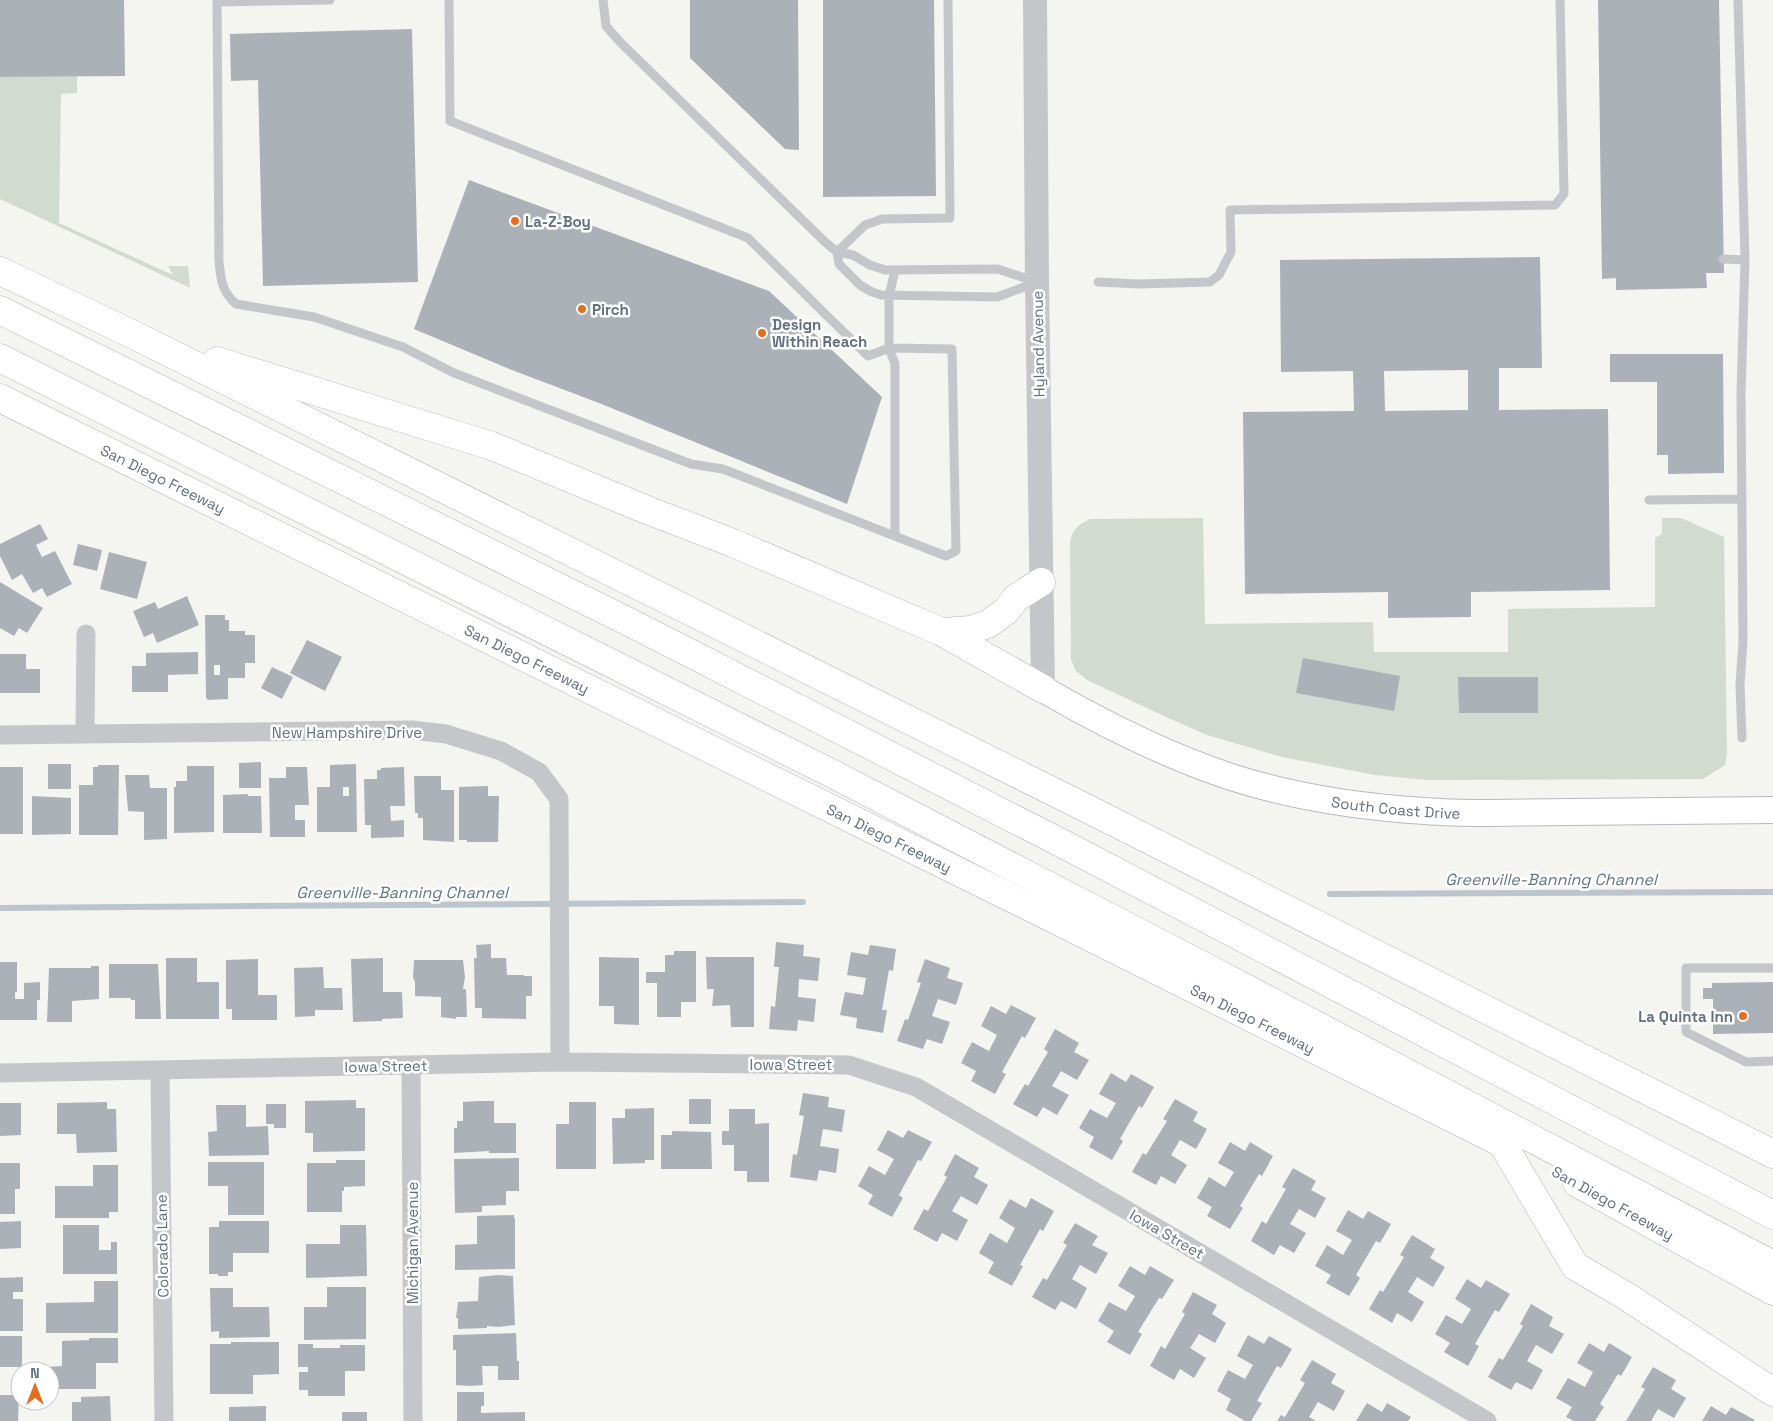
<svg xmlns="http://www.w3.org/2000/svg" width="1773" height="1421" font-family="'Space Grotesk',sans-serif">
  <rect width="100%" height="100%" fill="#f4f4f0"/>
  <path fill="#d3dbd1" d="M77 76V93L61 94 59 223 173 275 168 266H188L190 288 0 199V77Z
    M1203 518 1205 624 1373 622 1374 652H1508V609L1655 607V538L1662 534V518H1681L1724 537 1727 753 1725 765 1703 779 1427 780 1375 775 1282 757 1207 735 1166 717 1087 680 1076 671 1071 660 1070 543C1072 529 1078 525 1090 519Z"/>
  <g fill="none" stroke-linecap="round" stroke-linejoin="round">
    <path stroke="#bcc5cc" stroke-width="6" d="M1330 894 1773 892
      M0 908 803 902"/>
  </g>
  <path fill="#acb1b8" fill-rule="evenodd" d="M0 0H124L125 76 0 77Z
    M690 0H798L799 150 785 149 690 58Z
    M823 0H934L936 196 823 197Z
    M1598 0H1719L1724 273H1706L1707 288 1616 290V278L1602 279Z
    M412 29 418 282 263 286 258 80 231 81 230 34Z
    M469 180 769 291 882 397 847 504 599 403 507 368 414 329Z
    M1540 257 1542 368H1499V410L1608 409 1610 590 1471 592V617L1388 618V592L1245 594 1243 412 1354 411 1353 371 1281 372 1280 260ZM1468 370V410L1385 411 1384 371Z
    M1610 354H1723L1724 473 1668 474V455H1657V382H1610Z
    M40 524 48 539 36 545 42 557 55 551 72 584 47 597 42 588 33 593 22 574 12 580 0 556V544Z
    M78 544 102 550 97 571 73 565Z
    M109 552 147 562 137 599 100 589Z
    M0 582 43 608 27 633 19 628 14 636 0 628Z
    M187 596 199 625 157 643 153 633 144 637 133 611 155 602 158 609Z
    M205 615H225V620H229V631H245V635H255V663H245V678H228V699L208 700 206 698ZM214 665H220V675H214Z
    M307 640 342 657 325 691 290 673Z
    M198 652V674L168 675V692H132V666H146V653Z
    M0 654H26V669H40V693H0Z
    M1303 658 1400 676 1394 711 1296 693Z
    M272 667 293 677 282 699 261 688Z
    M1458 677H1538V713H1459Z
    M261 762V788H239V763Z
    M48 764H71V789H48Z
    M356 764 357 832H317V787H330V765ZM343 787H349V796H343Z
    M98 765H119L118 835H79V785H93V767H98Z
    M187 766H214V832L174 833V787H176V781H187Z
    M0 767H23V834H0Z
    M286 767H307L309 805H295V820H305V837H270L269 778H286Z
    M404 767 405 806H390L391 821 404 820V837L371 838V825H365L364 779H377V770H381V768Z
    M125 775H149L150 788H167V839L144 840V812L128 811Z
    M414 776H441V790H454V842L423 840V818H418V813H415Z
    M488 786V796H499L498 842H467V840H459V787Z
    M248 794V796H261L262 833H223V795Z
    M32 796 71 798V834L32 835Z
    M776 942 804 945 803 956 820 958 818 981 799 979 798 997 816 999 814 1022 798 1020 797 1031 769 1029 771 1006 775 1007 779 967H774Z
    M491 944V958H506L507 975H524V976H532V996H526V1019L482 1018V1008H475L474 958H477L476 945Z
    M870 945 896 949 893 971 889 970 882 1010H887L883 1033 856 1028 857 1018 840 1015 845 992 863 995 866 978 847 975 851 952 868 955Z
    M674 951H696V1002H681V1017H657V983H646V972H665V955H674Z
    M599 957 639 958V1025L614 1024V1006H599Z
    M706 957H754V1027H731L730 1005 712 1006 714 989H707Z
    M166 958H197V982H219V1019H166Z
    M383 958V992H402L403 1018 382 1019V1021L353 1022 351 959Z
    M258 959V995H277V1020H232V1009H226V960Z
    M925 959 950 968 947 978 963 983 956 1005 938 999 932 1016 950 1022 942 1044 927 1039 923 1049 897 1041 905 1019 908 1020 921 983 917 982Z
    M414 960H463L465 977 463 989H466L467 1017H456V1019L441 1017V997L415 996V982L413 977Z
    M0 962H17V992H15V999H24V983L40 982V1000H37V1020H0Z
    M109 964H158L161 1019H135V1000H131V998H109Z
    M91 966H99V999L72 1001V1022H47L49 968H91Z
    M323 967 324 988H342L343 1010H315V1016L295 1017 294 968Z
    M1773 982V1033L1713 1034V999H1703V988H1712V983Z
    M1011 1005 1036 1018 1025 1038 1022 1036 1002 1072 1006 1074 995 1094 971 1081 976 1071 961 1063 972 1042 989 1051 997 1035 981 1026 991 1006 1006 1014Z
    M1055 1029 1079 1043 1074 1052 1089 1060 1077 1080 1061 1071 1052 1086 1069 1095 1057 1115 1043 1107 1037 1117 1013 1104 1025 1084 1028 1086 1048 1052 1044 1049Z
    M1111 1073 1126 1082 1131 1074 1154 1087 1142 1108 1139 1106 1120 1139 1123 1141 1112 1160 1089 1147 1094 1137 1079 1128 1090 1109 1107 1118 1116 1103 1099 1094Z
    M803 1093 829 1097 828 1107 845 1110 842 1132 823 1129 820 1146 839 1149 836 1173 819 1170 817 1181 790 1177 793 1154 797 1155 804 1116 799 1115Z
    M689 1099H711V1124H689Z
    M1175 1099 1198 1112 1193 1121 1207 1129 1196 1149 1180 1140 1171 1155 1187 1165 1175 1184 1161 1176 1156 1185 1132 1172 1143 1153 1146 1155 1167 1121 1163 1119Z
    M356 1100V1108H365V1151L313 1152V1133H305V1101Z
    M478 1101H494V1123H516V1153H489V1151L454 1153V1128H457V1121H463V1102Z
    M107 1102V1109H116L117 1152 77 1153 76 1134H57V1103Z
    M569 1102H596V1169H556V1124H569Z
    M0 1103H21V1135L0 1136Z
    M266 1104H286V1128H274V1124H266Z
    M216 1105H246V1127L268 1126 269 1155 209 1156 208 1132 217 1131Z
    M654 1108V1160H645V1163L613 1164 612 1118H625V1109Z
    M729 1109H755V1124L769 1123V1182H747V1171H734V1145H722V1131H729Z
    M888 1130 903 1138 908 1130 932 1142 921 1161 918 1160 899 1195 903 1198 892 1217 868 1204 873 1195 858 1186 869 1166 885 1175 894 1159 877 1150Z
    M672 1131 711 1132 712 1169H661V1135H672Z
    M1230 1142 1245 1151 1250 1142 1273 1156 1262 1176 1259 1174 1240 1206 1243 1208 1230 1229 1207 1216 1212 1207 1197 1198 1209 1177 1225 1187 1234 1172 1218 1163Z
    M955 1154 979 1168 974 1177 988 1185 977 1205 961 1196 952 1211 968 1220 957 1241 942 1233 937 1242 913 1229 924 1209 928 1211 947 1177 944 1175Z
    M519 1158V1191H506V1205L482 1206V1212L455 1213 454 1159Z
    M336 1160H365V1186L344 1187V1191H342V1212H307V1163H336Z
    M208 1162H264V1215H228V1186H208Z
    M0 1163H20V1189H15V1214H0Z
    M93 1165H118V1212H109V1218H55V1186H93Z
    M1293 1168 1316 1181 1311 1190 1326 1198 1315 1218 1299 1209 1290 1224 1306 1233 1294 1253 1280 1245 1274 1255 1251 1241 1262 1221 1266 1224 1286 1189 1282 1187Z
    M1031 1198 1054 1211 1043 1231 1040 1229 1020 1265 1023 1266 1012 1286 988 1273 994 1262 979 1253 990 1233 1007 1243 1015 1228 999 1218 1010 1199 1026 1208Z
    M1348 1210 1363 1219 1368 1211 1391 1224 1380 1243 1376 1241 1356 1275 1360 1278 1349 1296 1326 1283 1331 1275 1315 1266 1327 1245 1343 1255 1352 1240 1336 1231Z
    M514 1215V1218H515V1269L455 1270V1245L477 1244V1216Z
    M21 1221V1248L0 1249V1222Z
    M219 1221H269V1253H233V1272H228V1276H218V1274H209V1227H219Z
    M1075 1223 1098 1236 1092 1245 1108 1253 1096 1274 1080 1265 1072 1279 1087 1288 1076 1309 1061 1301 1055 1310 1032 1297 1043 1278 1047 1280 1067 1245 1063 1243Z
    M63 1225H99V1250H111V1242H117V1274H63Z
    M340 1225H366L367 1276 306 1278V1244H340Z
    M1412 1235 1435 1249 1430 1258 1445 1267 1433 1287 1417 1277 1408 1292 1424 1302 1412 1322 1397 1313 1392 1323 1369 1309 1380 1290 1383 1292 1404 1257 1400 1255Z
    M1130 1266 1145 1275 1150 1266 1174 1280 1162 1299 1159 1298 1138 1332 1142 1334 1130 1355 1107 1342 1114 1331 1098 1321 1109 1302 1126 1311 1135 1296 1118 1286Z
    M498 1275 513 1276 515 1325 498 1327 487 1326V1328L458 1329V1318H456L458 1302 478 1301 479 1277Z
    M23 1277V1292H13V1299H23V1331H0V1278Z
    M1467 1279 1481 1288 1486 1280 1510 1294 1499 1312 1495 1310 1475 1344 1479 1346 1468 1366 1444 1352 1450 1343 1435 1334 1446 1315 1462 1324 1471 1309 1455 1299Z
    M94 1281H118V1333H46V1303L94 1302Z
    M327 1287H366V1339L304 1340V1307H327Z
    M210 1288H233V1307H269L270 1337 219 1338V1331L211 1332Z
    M1193 1292 1217 1305 1212 1314 1226 1323 1215 1343 1199 1334 1190 1348 1206 1358 1194 1378 1180 1369 1174 1380 1150 1366 1161 1346 1165 1349 1185 1314 1182 1312Z
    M1531 1304 1553 1317 1549 1326 1564 1334 1552 1354 1536 1345 1527 1361 1543 1370 1532 1390 1516 1382 1511 1390 1488 1377 1499 1358 1503 1360 1523 1326 1520 1324Z
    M516 1333 517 1361H519V1380H498V1366H482L483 1385 469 1386 456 1385V1350H453V1335Z
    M1248 1335 1264 1344 1269 1336 1292 1349 1281 1368 1277 1366 1257 1401 1262 1403 1251 1421H1245L1226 1410 1231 1399 1217 1391 1228 1370 1245 1379 1253 1365 1237 1356Z
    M0 1336H22V1367H0Z
    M89 1338H118V1363H96V1389H50V1371H47V1367L62 1366V1341L89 1340Z
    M231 1342H279V1374L253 1375V1394H210V1344H231Z
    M1589 1343 1604 1352 1609 1343 1632 1357 1621 1376 1618 1374 1600 1404 1604 1407 1595 1421H1574L1566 1417 1572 1407 1556 1398 1568 1378 1585 1387 1593 1372 1577 1363Z
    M298 1344H313V1348H340V1345H365V1371H345V1396H308V1390H299V1372H308V1367H298Z
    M1312 1360 1336 1374 1331 1383 1345 1391 1334 1411 1318 1402 1309 1417 1316 1421H1277L1281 1415 1285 1417 1305 1383 1300 1380Z
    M1653 1367 1676 1380 1671 1389 1686 1398 1674 1418 1658 1409 1651 1421H1626L1645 1389 1641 1387Z
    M457 1392H484V1406H481V1413L525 1412V1421H457Z
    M0 1395H19L18 1421H0Z
    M110 1396 111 1421H72V1402H81V1397Z
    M1367 1403 1382 1412 1387 1403 1411 1417 1408 1421H1356Z
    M266 1406V1421H229V1407Z
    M1711 1406 1726 1415 1731 1407 1755 1420 1754 1421H1702Z
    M342 1412H367V1421H342Z"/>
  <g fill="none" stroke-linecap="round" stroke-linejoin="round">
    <g stroke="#b6b9be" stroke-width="28">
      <g id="secondary">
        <path id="s1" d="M1043 689C1103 724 1165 755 1231 777 1293 797 1360 807 1425 811 1473 815 1521 812 1569 812 1637 811 1705 811 1773 810"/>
      </g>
    </g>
    <g stroke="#b4b6ba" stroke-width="29">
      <g id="motorway">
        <path d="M0 271 138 337 1078 804 1773 1154"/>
        <path d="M0 310 635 625 1069 847 1773 1215"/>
        <path d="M0 358 833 774 1213 971 1773 1265"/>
        <path d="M217 361 492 446 647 510 733 543 942 632 1043 689"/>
        <path id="s2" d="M0 398 1060 922 1502 1143"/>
        <path d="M942 632 970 630 988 624 1006 611 1016 598 1041 582"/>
        <path d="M1502 1143 1575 1266 1626 1296 1773 1392"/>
        <path d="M1577 1183 1773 1291"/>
      </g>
    </g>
    <path stroke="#c4c6ca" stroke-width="9" d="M217 0 219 261C221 279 221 291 236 304L314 317 403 347 454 373 691 464 723 469 946 556 956 551 952 349 889 348 895 364V536
      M449 0 450 121 748 238 868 356 889 348V296L895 270
      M603 0 606 26 620 42 824 241 837 252 853 255 870 265 885 270 998 269 1037 282
      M1738 0 1745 260 1741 394 1743 642 1740 685 1742 738
      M217 2 330 0
      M837 252 865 225 882 219 950 218 948 0
      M837 252 839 264 860 285 872 292 881 295 997 297 1035 283
      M1723 259 1745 260
      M1098 282 1138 284 1210 282 1219 275 1231 252 1230 210 1555 205 1564 194 1560 0
      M1649 500 1742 499
      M1773 968H1686V1032L1746 1062 1773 1061"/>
    <path stroke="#c4c6ca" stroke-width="19" d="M85 733 86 634
      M0 735 412 730 446 734 501 751 539 772 559 799 560 1062
      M411 1065 413 1421
      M160 1070 164 1421
      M0 1073 560 1062 849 1065 916 1087 1487 1421"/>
    <path stroke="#c4c6ca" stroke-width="24" d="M1035 0 1037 282 1043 689"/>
    <use href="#secondary" stroke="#fff" stroke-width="26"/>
    <use href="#motorway" stroke="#fff" stroke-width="28"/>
  </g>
  <g fill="#e46d20" stroke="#fff" stroke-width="2">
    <circle cx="515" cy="221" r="5"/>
    <circle cx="582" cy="309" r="5"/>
    <circle cx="762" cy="333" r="5"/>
    <circle cx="1743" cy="1016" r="5"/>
  </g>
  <g text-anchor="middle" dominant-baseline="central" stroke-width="5" stroke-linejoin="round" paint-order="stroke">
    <g font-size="15" font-weight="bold" fill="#636f81" stroke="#fff" text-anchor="start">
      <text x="525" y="221">La-Z-Boy</text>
      <text x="592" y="309">Pirch</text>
      <text x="772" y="324">Design<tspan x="772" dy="17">Within Reach</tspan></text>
      <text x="1733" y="1016" text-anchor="end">La Quinta Inn</text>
    </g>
    <g font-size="15" fill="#636f81" stroke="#fff">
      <text transform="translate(1038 344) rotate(-91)">Hyland Avenue</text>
      <text stroke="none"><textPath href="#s2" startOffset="182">San Diego Freeway</textPath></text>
      <text stroke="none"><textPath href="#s2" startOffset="588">San Diego Freeway</textPath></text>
      <text x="347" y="732">New Hampshire Drive</text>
      <text stroke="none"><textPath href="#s1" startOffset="376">South Coast Drive</textPath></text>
      <text stroke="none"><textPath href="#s2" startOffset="992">San Diego Freeway</textPath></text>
      <text stroke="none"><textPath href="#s2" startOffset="1398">San Diego Freeway</textPath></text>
      <text x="791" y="1064">Iowa Street</text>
      <text transform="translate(386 1066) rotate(-1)">Iowa Street</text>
      <text transform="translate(1613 1203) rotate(29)">San Diego Freeway</text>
      <text transform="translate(1167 1234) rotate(30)">Iowa Street</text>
      <text transform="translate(412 1243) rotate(-90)">Michigan Avenue</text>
      <text transform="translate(162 1246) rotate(-91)">Colorado Lane</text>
    </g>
    <g font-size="16" font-style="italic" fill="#637785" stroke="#fff">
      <text x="1551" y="879">Greenville-Banning Channel</text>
      <text x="402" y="892">Greenville-Banning Channel</text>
    </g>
  </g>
  <g transform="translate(35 1386)"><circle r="24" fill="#ffffff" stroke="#c1c5cd"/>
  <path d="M0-4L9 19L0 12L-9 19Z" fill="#e46d20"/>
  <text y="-8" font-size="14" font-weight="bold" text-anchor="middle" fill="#636f81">N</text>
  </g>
</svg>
